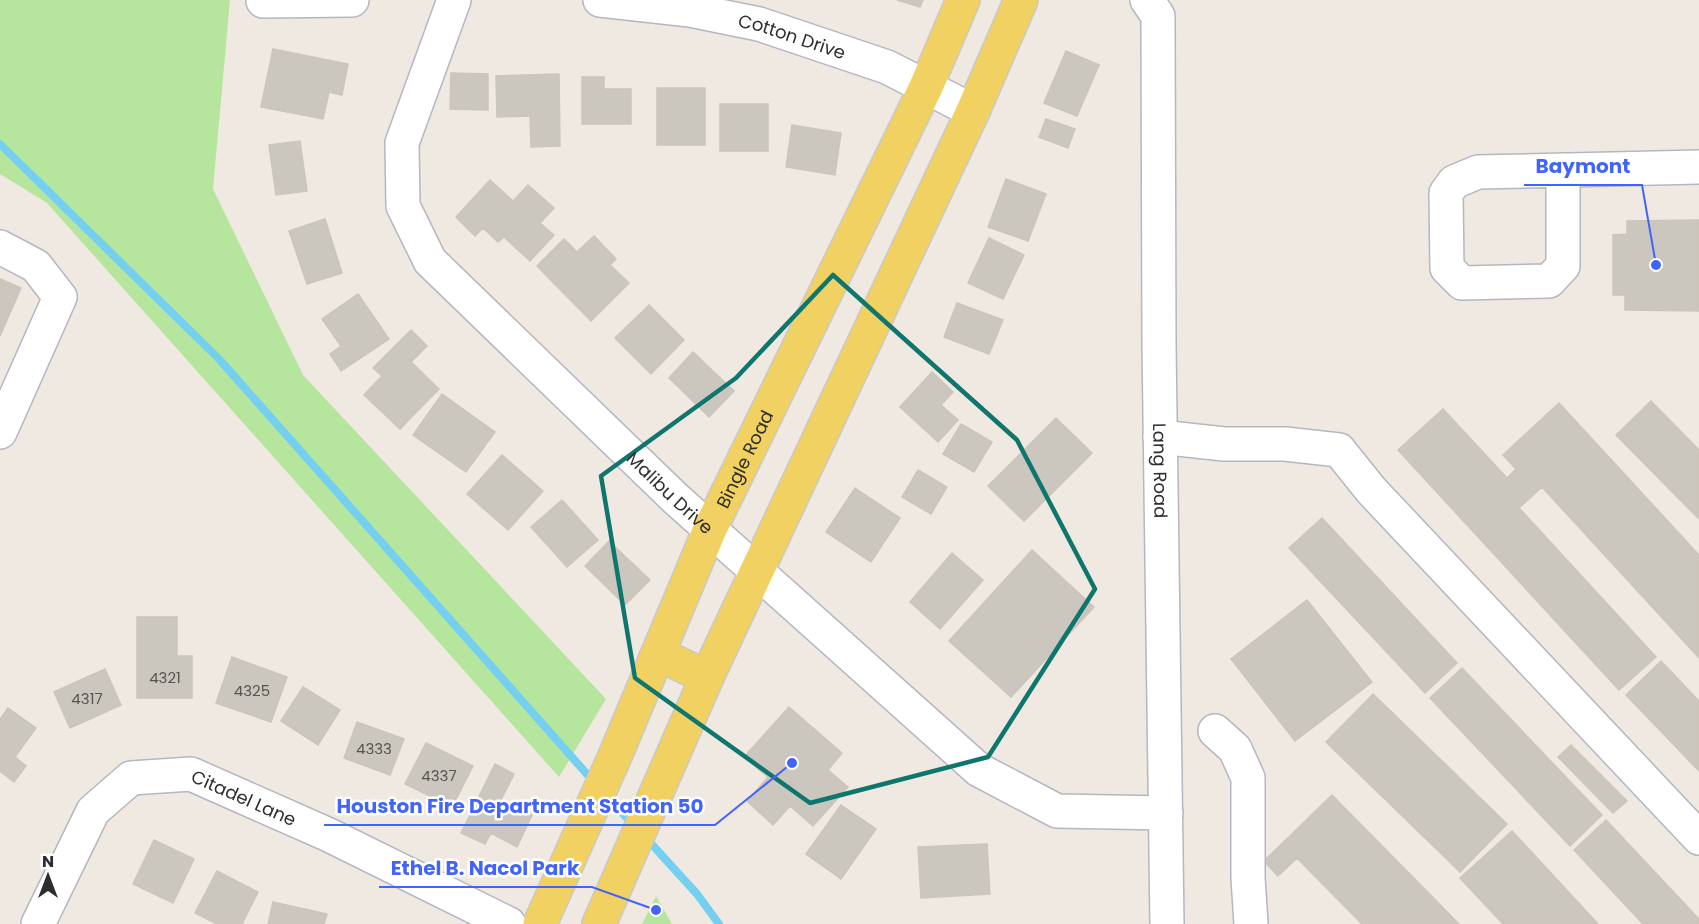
<svg xmlns="http://www.w3.org/2000/svg" width="1699" height="924" font-family="Poppins,sans-serif">
  <rect width="100%" height="100%" fill="#efe9e1"/>
  <path fill="#b6e59e" d="M0 0H230L213 189 303 375 606 699 559 777 47 203 0 174Z
    M656 896 672 924H642Z"/>
  <g fill="none" stroke-linecap="round" stroke-linejoin="round">
    <path stroke="#75cff0" stroke-width="8" d="M0 144 219 359 594 782
      M605 794 635 827
      M646 838 697 894 719 924"/>
  </g>
  <path fill="#cbc7bf" stroke="#cbc5ba" stroke-width="1.5" d="M897 0H923L920 7Z
    M273 49 348 64 342 95 329 92 323 119 261 107Z
    M1066 51 1099 65 1077 116 1044 103Z
    M451 73 488 74V110L450 109Z
    M559 74 560 146 531 147 530 116 497 117 496 76Z
    M582 77H604V89H631V124H582Z
    M657 88H705V145H657Z
    M720 104H768V151H720Z
    M1046 119 1075 129 1068 148 1039 137Z
    M792 125 841 133 835 175 786 167Z
    M300 141 307 191 276 195 269 145Z
    M1006 179 1046 194 1028 241 988 227Z
    M490 180 513 201 528 185 554 208 540 223 554 235 530 261 504 237 498 242 483 228 475 236 456 217Z
    M325 219 342 273 307 284 289 231Z
    M1699 220V311L1625 310V295H1613V235L1627 234V221Z
    M594 236 616 259 610 265 629 283 591 321 537 266 564 239 577 252Z
    M989 238 1024 255 1003 299 968 283Z
    M0 279 21 288 0 336Z
    M358 294 389 339 341 371 330 354 341 346 322 319Z
    M957 303 1003 320 989 354 944 337Z
    M649 305 684 340 651 374 615 338Z
    M411 330 427 346 411 362 439 389 400 429 364 395 382 376 373 368Z
    M693 352 734 391 709 417 669 378Z
    M932 372 953 392 941 405 958 420 938 442 900 407Z
    M442 394 495 432 466 472 413 435Z
    M1651 401 1699 450V519L1616 435Z
    M1559 403 1699 555V658L1542 487 1519 508 1656 657 1619 690 1398 450 1443 409 1507 478 1516 469 1503 455Z
    M1056 418 1092 453 1024 521 988 486Z
    M961 424 992 442 974 472 943 454Z
    M502 455 543 491 508 530 467 494Z
    M918 470 947 487 931 514 902 497Z
    M855 488 900 518 871 562 826 532Z
    M562 500 598 540 567 567 531 527Z
    M1322 518 1457 663 1425 693 1289 548Z
    M609 541 650 580 625 605 585 566Z
    M1032 550 1094 607 1011 697 949 641Z
    M952 553 983 580 940 629 910 602Z
    M1307 600 1372 682 1295 741 1231 659Z
    M137 617H177V656H192V698H137Z
    M232 657 287 677 271 722 216 703Z
    M1661 661 1699 701V771L1626 695Z
    M1462 668 1602 815 1570 846 1430 698Z
    M105 669 121 705 70 728 54 692Z
    M303 687 340 710 318 745 281 721Z
    M1373 694 1507 824 1460 872 1326 742Z
    M789 707 842 753 828 770 848 787 813 826 790 806 773 825 747 801 768 777 744 757Z
    M8 708 36 728 15 757 26 766 14 782 0 771V719Z
    M357 722 404 739 390 775 344 758Z
    M426 743 473 766 452 807 405 784Z
    M1571 745 1627 801 1613 813 1558 757Z
    M495 764 514 774 501 800 532 815 517 847 491 833 485 844 461 833Z
    M1332 795 1459 924H1362L1297 858 1278 876 1264 861Z
    M841 805 876 829 841 879 806 854Z
    M1606 820 1699 919V924H1643L1574 850Z
    M1512 831 1598 924H1503L1460 878Z
    M154 840 194 859 173 903 133 884Z
    M987 844 990 894 921 898 918 847Z
    M217 871 258 892 242 924H217L195 913Z
    M273 902 327 914 324 924H268Z"/>
  <g fill="none" stroke-linecap="round" stroke-linejoin="round">
    <g stroke="#b4b7c1" stroke-width="36">
      <g id="minor">
        <path id="s1" d="M454 0 402 143 403 206 430 261 675 498 979 770 1057 811 1166 813"/>
        <path id="s2" d="M600 0 690 10 759 24 887 67 973 111"/>
        <path id="s3" d="M1147 0 1158 16 1159 343 1167 924"/>
        <path d="M263 1 352 0"/>
        <path d="M1563 170V266L1549 281 1462 283 1447 268 1446 193 1454 182 1478 172 1699 167"/>
        <path d="M0 247 36 266 60 297 0 432"/>
        <path d="M1160 437 1224 444H1285L1339 450 1371 490 1699 838"/>
        <path d="M1215 731 1235 749 1248 778V878L1251 924"/>
        <path id="s4" d="M38 924 93 811 131 778 191 774 329 835 509 924"/>
      </g>
    </g>
    <g stroke="#c9c9c9" stroke-width="36">
      <g id="major">
        <path d="M658 654 707 677"/>
        <path id="s5" d="M540 924 615 756 710 529 926 87 963 0"/>
        <path d="M599 924 707 677 973 111 1021 0"/>
      </g>
    </g>
    <use href="#minor" stroke="#fff" stroke-width="33"/>
    <use href="#major" stroke="#f2d163" stroke-width="33"/>
  </g>
  <path fill="none" stroke="#0f766e" stroke-width="4.5" stroke-linejoin="round" d="M833 275 1017 440 1095 589 988 757 810 803 635 678 601 476 736 378Z"/>
  <g text-anchor="middle" dominant-baseline="central" stroke-width="5" stroke-linejoin="round" paint-order="stroke">
    <g font-size="15" fill="#555452">
      <text x="165" y="677">4321</text>
      <text x="252" y="690">4325</text>
      <text x="87" y="698">4317</text>
      <text x="374" y="748">4333</text>
      <text x="439" y="775">4337</text>
    </g>
    <g font-size="18" fill="#2e2e2e" stroke="#fff">
      <text stroke="none"><textPath href="#s2" startOffset="196">Cotton Drive</textPath></text>
      <text stroke="none"><textPath href="#s5" startOffset="508">Bingle Road</textPath></text>
      <text stroke="none"><textPath href="#s3" startOffset="474">Lang Road</textPath></text>
      <text stroke="none"><textPath href="#s1" startOffset="610">Malibu Drive</textPath></text>
      <text stroke="none"><textPath href="#s4" startOffset="294">Citadel Lane</textPath></text>
    </g>
  </g>
  <path fill="none" stroke="#4264fb" stroke-width="2" d="M1656 265L1642 185H1524M792 763L715 825H324M656 910L592 887H379"/>
  <g fill="#4264fb" stroke="#fff" stroke-width="2">
    <circle cx="1656" cy="265" r="6"/>
    <circle cx="792" cy="763" r="6"/>
    <circle cx="656" cy="910" r="6"/>
  </g>
  <g font-size="20" text-anchor="middle" font-weight="bold" fill="#4264fb" stroke="#fff" stroke-width="5" stroke-linejoin="round" paint-order="stroke">
    <text x="1583" y="173">Baymont</text>
    <text x="520" y="813">Houston Fire Department Station 50</text>
    <text x="485" y="875">Ethel B. Nacol Park</text>
  </g>
  <g transform="translate(48 876)" stroke="#ffffff" stroke-width="4.5" paint-order="stroke">
  <path d="M0-4.5L10 22L0 15L-10 22Z" fill="#2e2e2e"/>
  <text y="-9" font-size="16" font-weight="bold" text-anchor="middle" fill="#2e2e2e">N</text>
  </g>
</svg>
